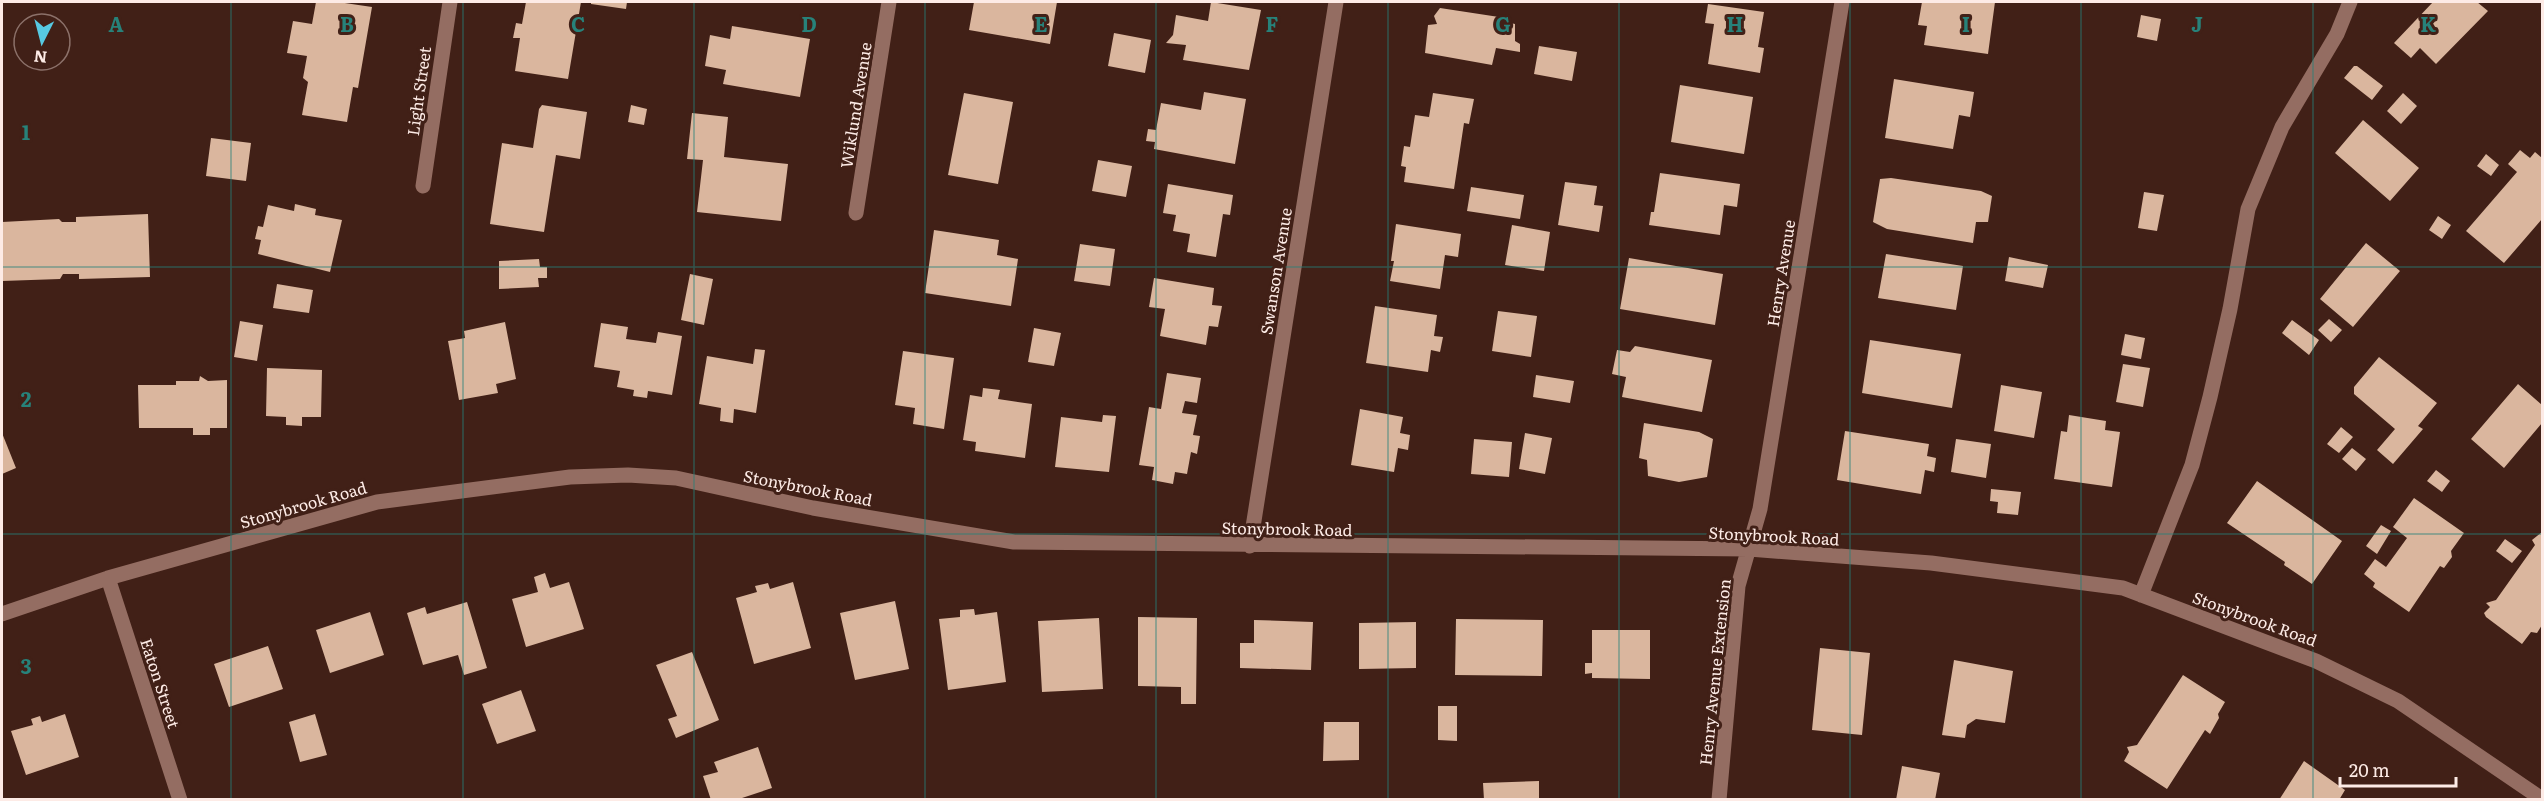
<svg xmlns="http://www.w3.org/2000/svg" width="2544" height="801" font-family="Literata,serif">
  <rect width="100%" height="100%" fill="#412017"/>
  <path fill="#dab69e" d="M316 2H338L372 7 358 88 353 87 347 122 302 115 308 82 303 78 307 56 287 53 293 21 312 24Z
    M526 2H581L568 79 515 71 520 38H513L516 23 522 24Z
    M591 2H627L626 9 591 4Z
    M974 2H1057L1050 44 969 30Z
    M1211 2 1261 10 1249 70 1183 60 1186 45 1166 43 1173 35 1176 15 1208 21Z
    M1922 2H1995L1988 54 1924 45 1927 26 1918 25Z
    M2433 2H2477L2488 11 2436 64 2420 48 2411 58 2394 43Z
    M1708 4 1764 12 1758 47 1764 48 1760 73 1708 64 1714 24 1705 23Z
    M1440 8 1499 17 1501 21 1515 24V41L1520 44V52L1496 48 1492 65 1425 53 1428 25 1437 24 1434 16Z
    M2141 15 2161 19 2157 41 2137 37Z
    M732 26 810 39 800 97 723 84 726 70 705 66 710 35 730 39Z
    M1114 33 1151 40 1145 73 1108 66Z
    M1539 46 1577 52 1572 81 1534 74Z
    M2354 66H2357L2383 86 2372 100 2344 78Z
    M1894 79 1974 92 1970 117 1959 115 1953 149 1885 138Z
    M1680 85 1753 97 1744 154 1671 142Z
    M1204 92 1246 99 1235 164 1154 149 1155 142 1146 141 1148 129 1156 130 1161 103 1201 110Z
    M964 93 1013 102 998 184 948 175Z
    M1433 93 1474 99 1469 124 1464 123 1454 189 1404 182 1406 167 1401 166 1404 146 1410 147 1415 115 1429 117Z
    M2403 93 2417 106 2401 124 2387 111Z
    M542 105 587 112 580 159 556 155 544 232 490 224 502 143 533 148 539 109Z
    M631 105 647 109 644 125 628 122Z
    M692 113 728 117 724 157 788 164 781 221 697 212 703 160 687 159Z
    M2363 120 2419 168 2390 201 2335 153Z
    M211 138 251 143 246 181 206 176Z
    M2520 150 2530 158 2535 152 2542 158V219L2504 263 2466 231 2517 172 2508 164Z
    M2486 154 2499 165 2491 176 2477 166Z
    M1098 160 1132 166 1126 197 1092 191Z
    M1660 173 1740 184 1737 207 1724 205 1720 235 1649 225 1651 212H1654Z
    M1891 178 1981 191 1992 196 1988 222H1976L1973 243 1887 229 1873 222 1880 179Z
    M1565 182 1597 186 1594 205 1603 206 1599 232 1558 225Z
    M1168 184 1233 195 1230 215 1223 214 1216 257 1187 252 1190 234 1173 231 1176 215 1163 213Z
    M1471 187 1524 195 1520 219 1467 211Z
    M2144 192 2164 195 2157 231 2138 228Z
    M295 204 316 209 315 215 342 220 330 272 258 254 261 240 255 239 258 226 263 227 268 205 294 211Z
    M148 214 150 277 79 279V274H63L60 279 2 281V222L59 219 62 222H76V217Z
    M2438 216 2451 225 2442 239 2429 230Z
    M1396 224 1461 234 1458 257 1445 255 1440 289 1390 281 1394 261H1391Z
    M1512 225 1550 232 1544 271 1505 265Z
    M934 230 999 240 997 255 1018 259 1011 306 925 293Z
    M2366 243 2400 271 2353 327 2320 299Z
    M1080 244 1115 249 1110 286 1074 281Z
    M1886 254 1963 266 1956 310 1878 298Z
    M2009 257 2048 265 2043 288 2005 281Z
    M1629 258 1723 274 1715 325 1620 309Z
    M539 259 540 267H547V278H538L539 287 499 289V261Z
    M690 274 713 279 704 325 681 320Z
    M1154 278 1214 288 1212 305 1222 306 1218 327 1209 326 1206 345 1160 336 1165 309 1149 307Z
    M277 284 313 290 309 313 273 308Z
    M1375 306 1437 315 1434 336 1443 337 1440 352 1431 350 1428 372 1366 363Z
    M1498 311 1537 316 1531 357 1492 351Z
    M2329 319 2342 330 2331 342 2318 330Z
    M2292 320 2319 340 2309 355 2282 333Z
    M240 321 263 325 257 361 234 357Z
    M505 322 516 379 496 384 498 393 459 400 448 341 465 338 464 331Z
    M601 323 628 327 626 339 656 343 658 332 682 336 672 395 648 391 647 398 633 396 634 390 617 387 620 371 594 367Z
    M1034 328 1061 333 1054 366 1028 362Z
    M2125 334 2145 338 2141 359 2121 355Z
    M1870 340 1961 354 1952 408 1862 393Z
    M1635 346 1712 360 1702 412 1622 397 1626 377 1612 374 1617 350 1630 352Z
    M755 349 765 350 756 413 734 409 733 423 720 421 721 408 699 404 707 356 753 364Z
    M903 351 954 358 944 429 913 424 915 408 895 405Z
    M2379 357 2437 403 2418 426 2423 429 2393 464 2377 450 2395 429 2354 394V387Z
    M2123 364 2150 368 2143 407 2116 402Z
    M267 368 322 370 321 417H302V426L286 425V417L266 416Z
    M1167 373 1201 378 1197 403 1185 401 1182 413 1197 415 1193 435 1200 436 1197 454 1191 452 1187 474 1175 472 1173 484 1152 480 1154 467 1139 465 1149 407 1161 409Z
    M1536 375 1574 381 1570 403 1533 397Z
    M200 376 208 381 227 380V428H210V435H193V428H139L138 385H176V381H199Z
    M2518 384 2542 405V423L2504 468 2471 439Z
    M2001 385 2042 392 2034 438 1994 431Z
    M983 388 1000 390 998 399 1032 404 1025 458 975 451 976 442 963 440 970 395 982 397Z
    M1360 409 1403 417 1400 433 1410 435 1408 450 1398 448 1394 472 1351 465Z
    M1103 415 1116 416 1109 472 1055 467 1061 417 1102 422Z
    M2069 415 2106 421 2105 430 2120 432 2112 487 2054 479 2061 431 2067 432Z
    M1644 423 1699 432 1713 439 1707 477 1679 482 1648 476 1647 460 1639 458Z
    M2341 427 2353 437 2339 453 2327 444Z
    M1845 431 1929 444 1927 456 1936 458 1934 472 1925 470 1921 494 1837 480Z
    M2 433 16 468 2 474Z
    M1525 433 1552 438 1545 474 1519 469Z
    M1474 439 1512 442 1509 477 1471 474Z
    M1956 439 1991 444 1986 478 1951 472Z
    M2352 448 2366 459 2356 471 2342 459Z
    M2436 470 2450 481 2442 492 2427 481Z
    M2257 481 2342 541 2312 584 2284 565 2285 562 2227 523Z
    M1991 489 2021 492 2018 515 1997 513 1998 502 1990 501Z
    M2414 498 2464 533 2451 551 2452 557 2444 568 2440 566 2409 612 2373 587 2375 583 2364 574 2375 559 2386 567 2407 538 2393 527Z
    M2381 525 2391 531 2377 554 2366 546Z
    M2542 532V625L2537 633 2531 632 2522 644 2486 617 2484 613 2490 607 2486 603 2496 600 2535 545 2532 540Z
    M2505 539 2522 551 2512 563 2496 551Z
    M545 573 550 588 569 582 584 629 526 647 512 599 538 592 534 577Z
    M793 582 811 648 754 664 736 598 757 592 755 586 768 583 770 589Z
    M895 601 909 669 855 680 840 613Z
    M467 602 487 668 464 675 458 655 423 665 407 613 425 607 427 614Z
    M974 609 975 615 997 612 1006 682 948 690 939 619 960 617V610Z
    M370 612 384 655 330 673 316 630Z
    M1138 617 1197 618 1196 704H1181V687L1138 686Z
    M1099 618 1103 689 1042 692 1038 621Z
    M1456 619 1543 620 1542 676 1455 675Z
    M1254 620 1313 622 1311 670 1240 668V643H1254Z
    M1416 622V668L1359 669V623Z
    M1592 630H1650V679L1592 678V673L1585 674V663H1592Z
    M268 646 283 689 229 707 214 664Z
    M1820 648 1870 653 1862 735 1812 730Z
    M692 652 719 720 676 738 668 719 677 716 656 665Z
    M1954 660 2013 671 2005 723 1976 719 1967 725 1965 738 1942 735Z
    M2183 675 2225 702 2218 714 2219 718 2210 734 2205 730 2167 789 2124 761 2129 752 2127 747 2137 745Z
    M521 690 536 731 497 744 482 704Z
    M1438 706H1457V741L1438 740Z
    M65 714 79 757 26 775 11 731 33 725 31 719 40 716 42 722Z
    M315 714 327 755 300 762 289 722Z
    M1324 722H1359V760L1323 761Z
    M758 747 772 788 736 800H711L703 776 718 772 714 762Z
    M2304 761 2345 790 2339 800H2279Z
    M1902 766 1940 773 1935 800H1896Z
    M1539 781V800H1484L1483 783Z"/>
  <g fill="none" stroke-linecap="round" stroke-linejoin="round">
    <path stroke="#946d62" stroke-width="15" d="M423 186 450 2
      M856 213 889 2
      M1250 546 1336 2
      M108 578 180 800
      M2141 595 2192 465 2210 397 2230 309 2248 209 2282 127 2337 34 2350 2
      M2 614 108 578 377 502 570 477 628 475 676 478 813 508 1014 542 1749 549 1931 563 2123 588 2316 661 2398 701 2542 799
      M1719 800 1738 586 1760 509 1842 2"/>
  </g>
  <path fill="none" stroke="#27827a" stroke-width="1.5" stroke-opacity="0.55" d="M231 2V800M463 2V800M694 2V800M925 2V800M1156 2V800M1388 2V800M1619 2V800M1850 2V800M2081 2V800M2313 2V800M2 267H2542M2 534H2542"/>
  <g text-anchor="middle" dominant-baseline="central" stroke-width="6" stroke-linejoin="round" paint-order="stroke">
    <g font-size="16" fill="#fdebe6" stroke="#412017">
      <text transform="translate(418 91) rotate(-82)">Light Street</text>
      <text transform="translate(855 105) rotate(-81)">Wiklund Avenue</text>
      <text transform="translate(1275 271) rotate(-81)">Swanson Avenue</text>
      <text transform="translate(1780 273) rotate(-81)">Henry Avenue</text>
      <text transform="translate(808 487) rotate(11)">Stonybrook Road</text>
      <text transform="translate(303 504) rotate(-16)">Stonybrook Road</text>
      <text transform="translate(1287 528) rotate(1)">Stonybrook Road</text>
      <text transform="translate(1774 535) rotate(3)">Stonybrook Road</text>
      <text transform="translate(2255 618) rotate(20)">Stonybrook Road</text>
      <text transform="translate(1714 672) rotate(-84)">Henry Avenue Extension</text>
      <text transform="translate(161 683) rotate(72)">Eaton Street</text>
    </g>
  </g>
  <g font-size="20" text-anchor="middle" font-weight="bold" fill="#27827a" stroke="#412017" stroke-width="6" stroke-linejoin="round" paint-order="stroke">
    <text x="116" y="32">A</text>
    <text x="347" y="32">B</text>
    <text x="578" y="32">C</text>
    <text x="809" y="32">D</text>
    <text x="1041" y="32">E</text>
    <text x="1272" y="32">F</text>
    <text x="1503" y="32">G</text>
    <text x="1735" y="32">H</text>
    <text x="1966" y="32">I</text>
    <text x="2197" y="32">J</text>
    <text x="2428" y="32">K</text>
    <text x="26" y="140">1</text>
    <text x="26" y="407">2</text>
    <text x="26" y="674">3</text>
  </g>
  <rect width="2544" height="801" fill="none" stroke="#fdebe6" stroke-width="6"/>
  <g transform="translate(42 42) rotate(186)"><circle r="28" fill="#412017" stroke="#8c716a" stroke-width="1.5"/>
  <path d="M0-4.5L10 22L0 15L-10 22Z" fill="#57c9e2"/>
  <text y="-9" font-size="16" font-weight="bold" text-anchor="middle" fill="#fdebe6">N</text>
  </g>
  <path d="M2340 777v9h116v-9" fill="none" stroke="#fdebe6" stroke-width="3"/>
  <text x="2349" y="777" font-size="18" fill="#fdebe6" stroke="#412017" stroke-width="4.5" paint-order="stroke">20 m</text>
</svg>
